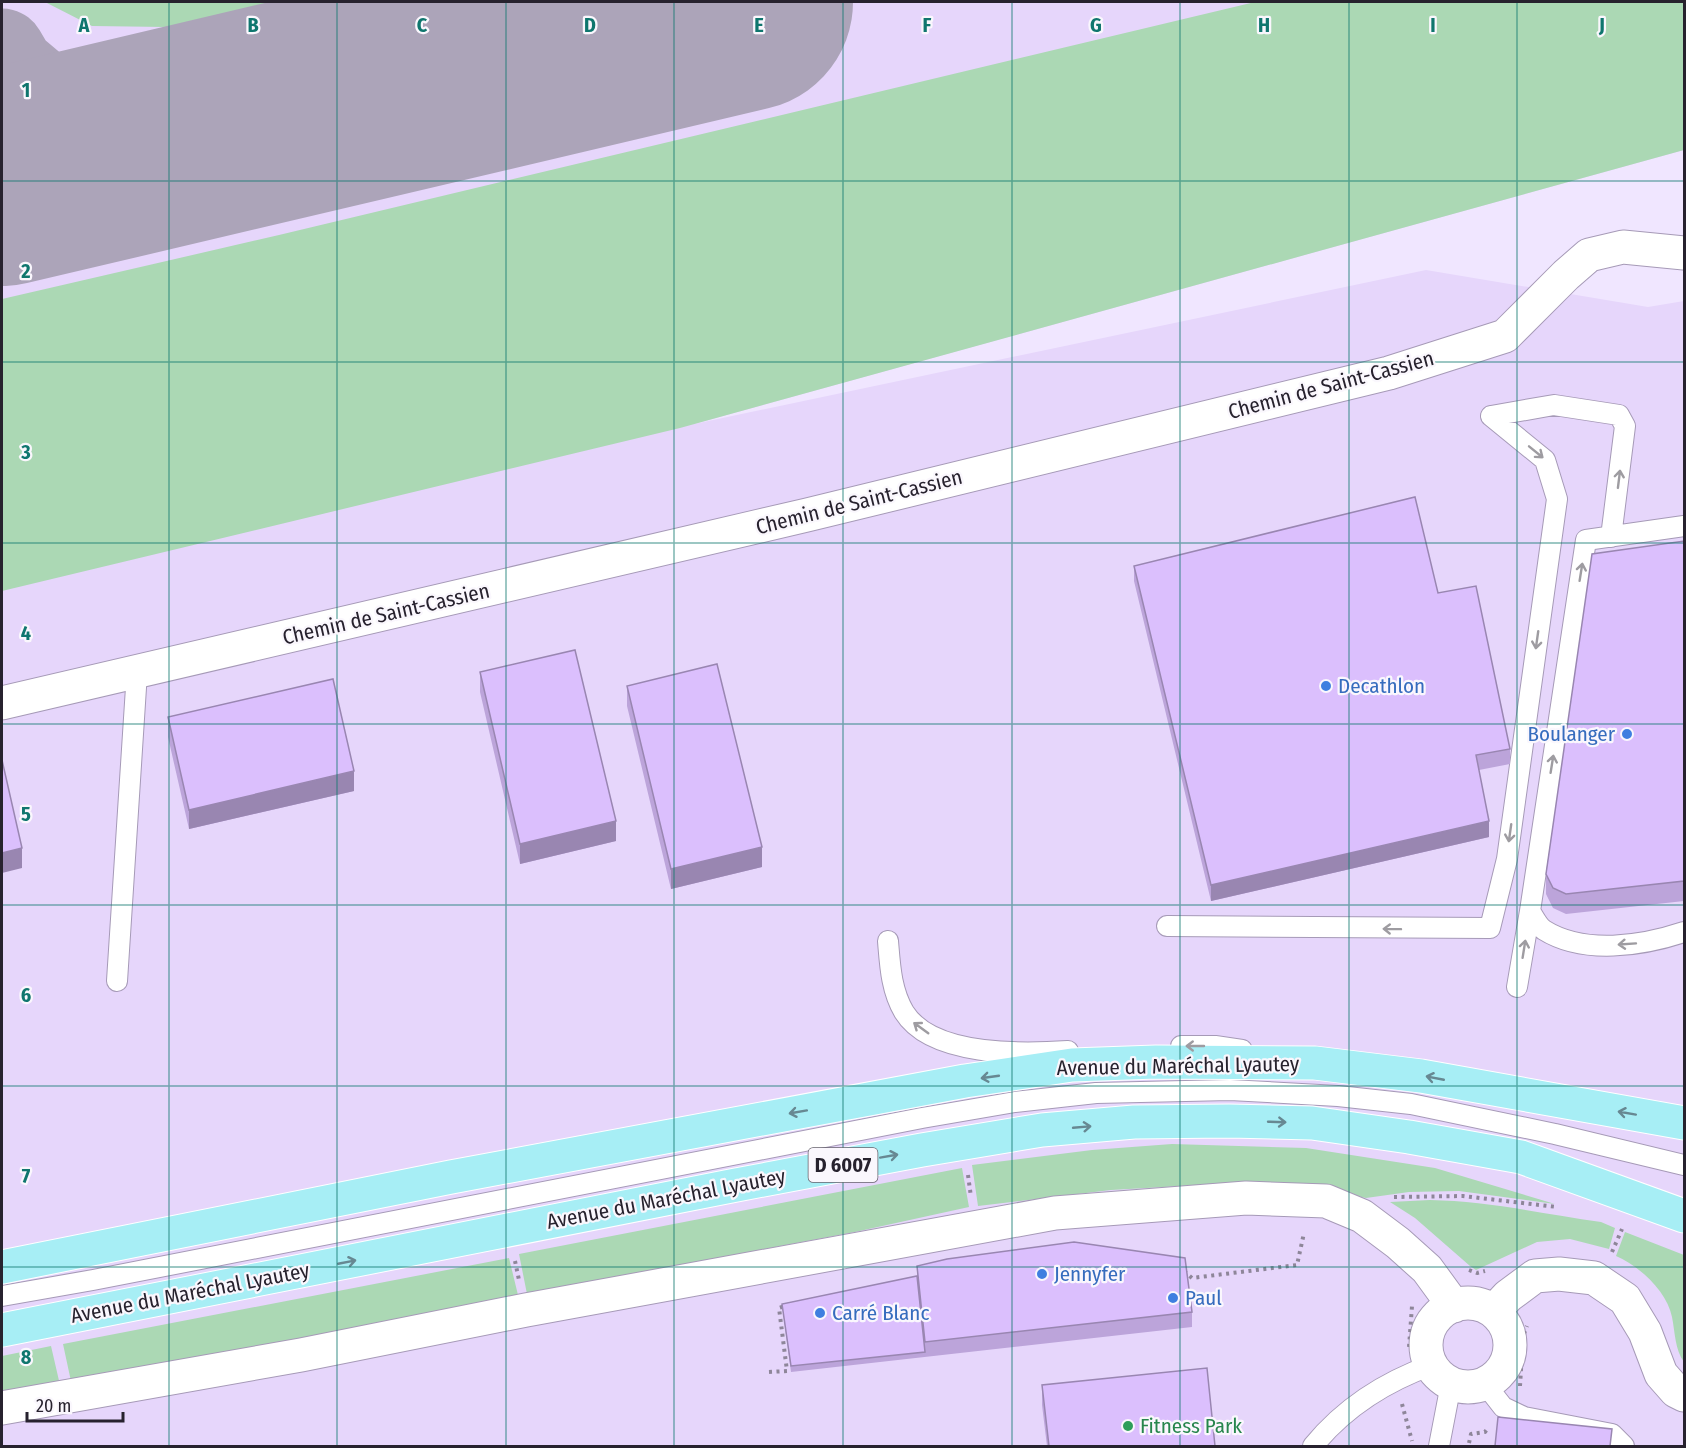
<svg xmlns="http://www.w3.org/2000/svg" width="1686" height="1448" font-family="'Fira Sans Condensed',sans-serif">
  <rect width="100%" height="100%" fill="#f0e6ff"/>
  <path fill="#e6d6fb" d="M2 2H1684V150L694 424 1426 270 1648 307 1684 301V1446H2Z"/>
  <path fill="#abd8b4" d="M45 2H274L166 27 92 26Z
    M1255 2H1684V150L680 428 2 591V299L279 235Z
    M1172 1144 1306 1148 1435 1168 1555 1204 1459 1191 1409 1192 1366 1198 1301 1184 1199 1185 1111 1190 978 1206 972 1165 1092 1150Z
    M962 1168 969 1207 855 1232 527 1294 519 1254Z
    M1430 1200C1488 1201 1544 1214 1601 1222L1615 1228 1609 1249 1570 1239 1537 1242 1476 1270 1470 1266 1415 1218 1390 1202Z
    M1625 1232 1684 1255V1362C1675 1350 1675 1332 1672 1317 1667 1291 1639 1266 1616 1256Z
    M509 1258 518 1295 72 1386 63 1344Z
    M51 1346 60 1385 2 1396V1356Z"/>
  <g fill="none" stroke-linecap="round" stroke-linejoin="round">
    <path stroke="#aca4b9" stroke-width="87" d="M2 52 12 69 57 107 146 143"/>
    <path stroke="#aca4b9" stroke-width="218" d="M2 177 744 2"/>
    <g stroke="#a69ab7" stroke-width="22">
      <path id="service" d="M1491 416 1554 405 1619 415 1625 426 1611 537
        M1684 526 1586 540 1530 911C1534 917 1538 926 1544 930 1584 955 1642 946 1684 932
        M1167 926 1490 928 1507 859 1557 499 1545 460 1491 416
        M888 941C890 965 891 990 904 1012 932 1057 1022 1054 1068 1051
        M117 981 137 672
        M1517 987 1530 911
        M1181 1046H1215L1242 1050
        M2 1296 93 1280 922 1118 1015 1102 1096 1093 1230 1090 1338 1096 1411 1104 1555 1134 1684 1165
        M1485 1384 1503 1407 1524 1417 1612 1434 1624 1446
        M1313 1446C1345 1407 1384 1382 1432 1365
        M1439 1446 1451 1384"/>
    </g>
    <g stroke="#a69ab7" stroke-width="35">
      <path id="minor" d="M2 703 807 515 1389 373 1505 336 1566 275 1589 255 1623 247 1684 253
        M1426 1345a42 42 0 1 1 84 0a42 42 0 1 1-84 0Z
        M1494 1311 1508 1296 1535 1276 1559 1274 1594 1278 1625 1299 1645 1332 1661 1374 1676 1391 1684 1395
        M2 1408 301 1355 526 1310 1055 1213 1246 1198 1326 1201 1362 1216 1398 1243 1427 1269 1454 1306"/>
    </g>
    <g stroke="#fff" stroke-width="35">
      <path id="primary" d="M2 1267 451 1177 965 1081 1072 1065 1156 1062 1315 1063 1421 1076 1684 1123
        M2 1330 731 1186 922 1150 1042 1130 1134 1122 1229 1121 1312 1123 1409 1137 1521 1157 1684 1216"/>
    </g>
    <path stroke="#8e8699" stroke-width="4" stroke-dasharray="3 4.5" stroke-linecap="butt" d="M968 1175 971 1197
      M1394 1197 1463 1196 1557 1207
      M1612 1252 1622 1229
      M515 1261 519 1280
      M1469 1270 1477 1273 1485 1271
      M1184 1271 1192 1278 1297 1265 1304 1233
      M1409 1347 1412 1306
      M769 1372 787 1371 779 1308 785 1306
      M1520 1386 1523 1336 1527 1326
      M1402 1404 1412 1441
      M1469 1443 1471 1434 1485 1432 1488 1428"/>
    <use href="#service" stroke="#fff" stroke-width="20"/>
    <use href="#minor" stroke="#fff" stroke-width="33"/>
    <use href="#primary" stroke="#a7eef5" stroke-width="33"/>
  </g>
  <path fill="#bca4da" d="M1684 541V901L1566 914 1553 908 1546 894V874Z
    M1134 566 1438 593 1510 749V764L1479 770 1489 837 1211 901 1134 581Z
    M480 672 616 841 520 864 480 692Z
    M627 686 762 867 671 889 627 706Z
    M168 717 354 791 189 829 168 737Z
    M917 1266 1192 1312V1327L791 1372 782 1304 917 1276Z
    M1042 1385 1215 1446H1047L1042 1405Z"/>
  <path fill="#9986b1" d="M354 771V791L189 829V810Z
    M616 821V841L520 864V844Z
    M1489 821V837L1211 901V885Z
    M762 847V867L671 889V869Z
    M22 848V868L2 873V853Z
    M3 1022V1042L2 1043V1023Z"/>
  <path fill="#dbbffd" stroke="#9986b1" stroke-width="1.5" d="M1415 497 1438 593 1476 586 1510 749 1476 755 1489 821 1211 885 1134 566Z
    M1684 541V881L1566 894 1553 888 1546 874 1592 554Z
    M575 650 616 821 520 844 480 672Z
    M717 664 762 847 671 869 627 686Z
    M333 679 354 771 189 810 168 717Z
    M2 760 22 848 2 853Z
    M1074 1242 1185 1258 1192 1312 925 1342 917 1266 947 1259Z
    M917 1276 925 1352 791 1366 782 1304Z
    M1207 1368 1215 1446H1049L1042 1385Z
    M1498 1417 1612 1429 1610 1446H1495Z"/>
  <defs><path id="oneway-shaft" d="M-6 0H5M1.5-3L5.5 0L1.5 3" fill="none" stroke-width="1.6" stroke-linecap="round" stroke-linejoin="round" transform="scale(1.5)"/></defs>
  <g stroke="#9e9ca1">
    <use href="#oneway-shaft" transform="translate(1536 452) rotate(39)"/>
    <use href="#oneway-shaft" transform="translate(1619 479) rotate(-83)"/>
    <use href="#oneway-shaft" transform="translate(1581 572) rotate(-81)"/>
    <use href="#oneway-shaft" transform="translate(1537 640) rotate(98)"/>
    <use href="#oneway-shaft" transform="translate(1552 764) rotate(-81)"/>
    <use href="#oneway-shaft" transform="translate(1510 833) rotate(98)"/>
    <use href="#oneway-shaft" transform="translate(1392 929) rotate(-179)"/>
    <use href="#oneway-shaft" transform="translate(1627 944) rotate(176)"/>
    <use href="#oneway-shaft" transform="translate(1524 949) rotate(-81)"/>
    <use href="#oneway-shaft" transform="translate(921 1028) rotate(-144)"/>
    <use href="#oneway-shaft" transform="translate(1195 1046) rotate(180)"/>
  </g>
  <g stroke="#678892">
    <use href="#oneway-shaft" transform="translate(990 1077) rotate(172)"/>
    <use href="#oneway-shaft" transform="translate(1435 1078) rotate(-169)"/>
    <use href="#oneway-shaft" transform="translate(798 1112) rotate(170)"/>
    <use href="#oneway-shaft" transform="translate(1627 1113) rotate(-170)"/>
    <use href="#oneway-shaft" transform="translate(1277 1122) rotate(2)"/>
    <use href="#oneway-shaft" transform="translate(1082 1127) rotate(-5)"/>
    <use href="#oneway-shaft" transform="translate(889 1156) rotate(-10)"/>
    <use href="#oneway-shaft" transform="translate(347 1262) rotate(-11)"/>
  </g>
  <path fill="none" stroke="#0f766e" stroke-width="1.5" stroke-opacity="0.55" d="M169 2V1446M337 2V1446M506 2V1446M674 2V1446M843 2V1446M1012 2V1446M1180 2V1446M1349 2V1446M1517 2V1446M2 181H1684M2 362H1684M2 543H1684M2 724H1684M2 905H1684M2 1086H1684M2 1267H1684"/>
  <g fill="#3f7fe0" stroke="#faf7fd" stroke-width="2">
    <circle cx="1326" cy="686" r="6"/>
    <circle cx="1627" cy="734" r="6"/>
    <circle cx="1042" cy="1274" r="6"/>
    <circle cx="1173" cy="1298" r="6"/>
    <circle cx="820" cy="1313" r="6"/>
  </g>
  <circle fill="#2e9e5b" stroke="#faf7fd" stroke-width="2" cx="1128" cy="1426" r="6"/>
  <g text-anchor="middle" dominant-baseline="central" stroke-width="4.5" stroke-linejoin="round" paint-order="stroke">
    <rect fill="#faf7fd" stroke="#66626c" stroke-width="1.5" x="808.5" y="1148" width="69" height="34" rx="4.5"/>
    <g font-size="20" font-weight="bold" fill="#27222e">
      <text x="843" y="1165">D 6007</text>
    </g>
    <g font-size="21" fill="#27222e" stroke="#faf7fd">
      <text transform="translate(1331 385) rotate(-15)">Chemin de Saint-Cassien</text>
      <text transform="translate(859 502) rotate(-14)">Chemin de Saint-Cassien</text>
      <text transform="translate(386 614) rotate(-13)">Chemin de Saint-Cassien</text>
      <text transform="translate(1178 1066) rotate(-1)">Avenue du Maréchal Lyautey</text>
      <text transform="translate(666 1199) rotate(-11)">Avenue du Maréchal Lyautey</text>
      <text transform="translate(190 1293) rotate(-11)">Avenue du Maréchal Lyautey</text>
    </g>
    <g font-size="21" fill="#366cbe" stroke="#faf7fd" text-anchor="start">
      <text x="1338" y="686">Decathlon</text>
      <text x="1615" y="734" text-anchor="end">Boulanger</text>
      <text x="1054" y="1274">Jennyfer</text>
      <text x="1185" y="1298">Paul</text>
      <text x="832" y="1313">Carré Blanc</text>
    </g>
    <g font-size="21" fill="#27864d" stroke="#faf7fd" text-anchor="start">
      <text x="1140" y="1426">Fitness Park</text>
    </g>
  </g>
  <g font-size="20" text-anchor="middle" font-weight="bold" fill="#0f766e" stroke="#faf7fd" stroke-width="4.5" stroke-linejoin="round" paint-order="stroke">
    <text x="84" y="32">A</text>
    <text x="253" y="32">B</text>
    <text x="422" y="32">C</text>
    <text x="590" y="32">D</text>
    <text x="759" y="32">E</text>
    <text x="927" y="32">F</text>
    <text x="1096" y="32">G</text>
    <text x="1264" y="32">H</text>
    <text x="1433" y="32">I</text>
    <text x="1602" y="32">J</text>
    <text x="26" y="97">1</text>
    <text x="26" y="278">2</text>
    <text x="26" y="459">3</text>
    <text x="26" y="640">4</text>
    <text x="26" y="821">5</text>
    <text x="26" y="1002">6</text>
    <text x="26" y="1183">7</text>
    <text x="26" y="1364">8</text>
  </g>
  <rect width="1686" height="1448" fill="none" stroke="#27222e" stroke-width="6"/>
  <path d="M27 1412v9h96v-9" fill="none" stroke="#27222e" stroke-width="3"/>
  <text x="36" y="1412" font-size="18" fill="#27222e" stroke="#faf7fd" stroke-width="4.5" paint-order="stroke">20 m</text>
</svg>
